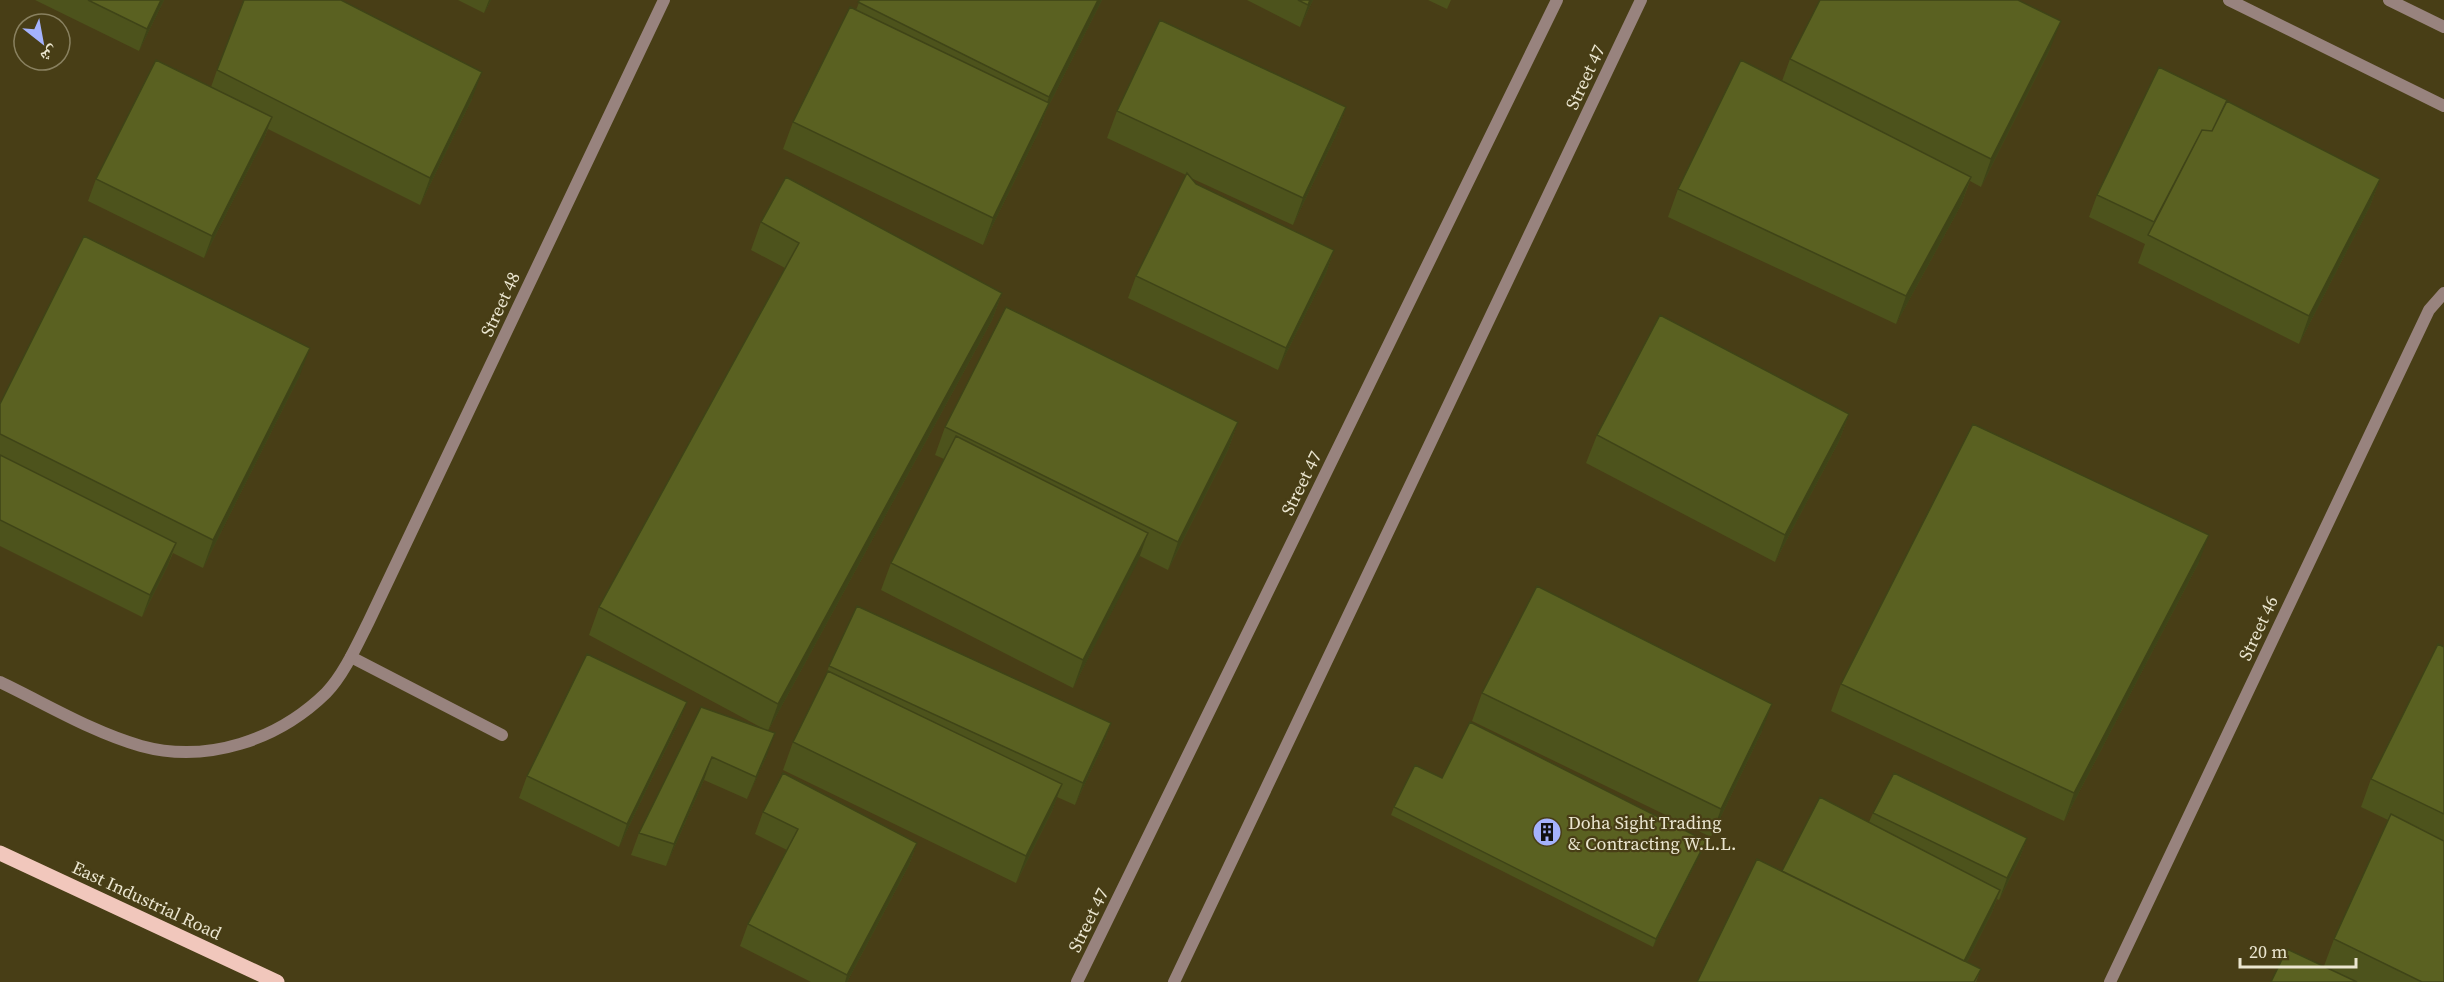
<svg xmlns="http://www.w3.org/2000/svg" width="2444" height="982" font-family="'Source Serif 4','Noto Naskh Arabic',serif">
  <rect width="100%" height="100%" fill="#483e16"/>
  <g fill="none" stroke-linecap="round" stroke-linejoin="round">
    <path stroke="#98837e" stroke-width="12" d="M351 657 502 735"/>
    <path stroke="#98837e" stroke-width="12" d="M2229 0 2444 106
      M2389 0 2444 27
      M0 682C46 704 92 732 141 746 207 764 278 740 326 693 343 676 357 645 368 623L664 0
      M1077 982 1557 0
      M1174 982 1641 0
      M2110 982 2429 310 2444 293"/>
    <path stroke="#f1c7bc" stroke-width="15" d="M0 853 277 982"/>
  </g>
  <path fill="#4d531c" d="M35 0H164L139 51Z
    M458 0H491L484 13Z
    M860 0H1102L1046 111 1039 131 983 245 783 149 793 122 856 10Z
    M1247 0H1313L1300 27Z
    M1428 0H1451L1447 9Z
    M2050 49 1981 187 1970 181 1961 205 1896 324 1668 217 1678 189 1782 81 1790 59Z
    M217 70 472 99 420 205 268 129 264 139 204 258 88 201 96 179 211 87Z
    M2227 101 2380 179 2370 206 2299 344 2138 263 2145 244 2089 217 2097 195Z
    M1346 107 1336 135 1293 225 1191 178 1196 184 1334 250 1326 273 1278 370 1128 298 1136 276 1186 175 1107 138 1117 111Z
    M761 222 1002 293 992 320 768 731 767 755 747 799 704 780 666 866 631 855 639 833 701 707 766 730 589 635 599 607 785 268 751 250Z
    M300 375 203 568 173 553 168 565 142 617 0 546V404Z
    M1849 414 1839 441 1775 562 1586 463 1597 435Z
    M1238 422 1228 450 1168 570 1140 556 1073 688 881 590 891 563 944 459 935 455 945 427Z
    M2199 562 2064 821 1831 711 1841 684Z
    M2444 647V982H2271L2324 966 2334 939 2388 820 2361 807 2371 779Z
    M829 666 1111 723 1103 745 1075 805 1057 797 1052 811 1016 883 783 770 793 742 825 678Z
    M1482 693 1762 731 1711 837 1472 721Z
    M687 702 678 724 619 847 519 798 527 776Z
    M1442 778 1703 849 1653 947 1391 815 1394 807Z
    M763 812 917 843 909 865 847 982H811L740 946 748 924 787 850 755 834Z
    M1873 813 2027 838 2019 860 1999 900 1997 899 1992 912 1967 962 1981 969 1976 982H1697L1869 822Z"/>
  <path fill="#3f4417" d="M161 0H164L139 51 147 29Z
    M489 0H491L484 13Z
    M1098 0H1102L1046 111 1039 131 983 245 993 218 1041 119 1049 97Z
    M1310 0H1313L1300 27 1308 5Z
    M2061 21 2050 49 1981 187 1991 159Z
    M482 72 472 99 420 205 430 178Z
    M1346 107 1336 135 1293 225 1303 198Z
    M272 117 264 139 204 258 212 236Z
    M1971 177 1961 205 1896 324 1906 296Z
    M2380 179 2370 206 2299 344 2309 316Z
    M1334 250 1326 273 1278 370 1286 348Z
    M1002 293 992 320 768 731 778 704Z
    M310 348 300 375 203 568 213 540Z
    M1849 414 1839 441 1775 562 1785 535Z
    M1238 422 1228 450 1168 570 1178 542Z
    M1148 533 1138 561 1073 688 1083 660Z
    M2209 535 2199 562 2064 821 2074 793Z
    M176 543 168 565 142 617 150 595Z
    M687 702 678 724 619 847 627 824Z
    M1772 704 1762 731 1711 837 1721 809Z
    M1111 723 1103 745 1075 805 1083 783Z
    M775 733 767 755 747 799 756 777Z
    M712 757 704 780 666 866 674 844Z
    M1062 784 1052 811 1016 883 1026 856Z
    M2027 838 2019 860 1999 900 2007 878Z
    M1706 841 1703 849 1653 947 1656 939Z
    M917 843 909 865 847 982H845L847 975Z
    M2000 890 1992 912 1957 982 1963 963Z"/>
  <path fill="#5a6121" stroke="#3f4417" stroke-width="1.5" d="M88 0H161L147 29Z
    M244 0H341L482 72 430 178 217 70Z
    M860 0H1098L1049 97 858 2Z
    M1298 0H1310L1308 5Z
    M1820 0H2018L2061 21 1991 159 1790 59Z
    M850 7 1049 103 993 218 793 122Z
    M1160 20 1346 107 1303 198 1117 111Z
    M156 60 272 117 212 236 96 179Z
    M1741 60 1971 177 1906 296 1678 189Z
    M2159 67 2227 100 2212 131 2202 130 2154 222 2097 195Z
    M2227 101 2380 179 2309 316 2148 235 2202 130 2212 131Z
    M1187 173 1196 184 1334 250 1286 348 1136 276Z
    M786 177 1002 293 778 704 599 607 799 243 761 222Z
    M84 236 310 348 213 540 0 434V404Z
    M1006 307 1238 422 1178 542 945 427Z
    M1660 315 1849 414 1785 535 1597 435Z
    M1973 424 2209 535 2074 793 1841 684Z
    M956 436 1148 533 1083 660 891 563Z
    M0 455 176 543 150 595 0 520Z
    M1537 586 1772 704 1721 809 1482 693Z
    M857 606 1111 723 1083 783 829 666Z
    M2438 644 2444 647V814L2371 779Z
    M587 654 687 702 627 824 527 776Z
    M828 671 1062 784 1026 856 793 742Z
    M701 707 775 733 756 777 712 757 674 844 639 833Z
    M1470 722 1706 841 1656 939 1394 807 1415 765 1442 778Z
    M783 773 917 843 847 975 748 924 798 829 763 812Z
    M1894 773 2027 838 2007 878 1873 813Z
    M1820 797 2000 890 1964 961 1782 871Z
    M2391 814 2444 841V982H2422L2334 939Z
    M1757 859 1981 969 1974 982H1697Z
    M2287 949 2357 982H2271Z"/>
  <defs>
    <g id="building-disc" transform="scale(1.5)"><circle r="9.5" fill="#a4b2fc" stroke="#483e16"/><path d="M-4-6H4V6H1V3H-1V6H-4ZM-2.5-4.3h1.7v1.8h-1.7ZM.8-4.3h1.7v1.8H.8ZM-2.5-1h1.7V.8h-1.7ZM.8-1h1.7V.8H.8Z" fill="#111"/></g>
  </defs>
  <g fill-rule="evenodd">
    <use href="#building-disc" x="1547" y="832"/>
  </g>
  <g text-anchor="middle" dominant-baseline="central" stroke-width="4.5" stroke-linejoin="round" paint-order="stroke">
    <g font-size="18" fill="#ebe6d0" stroke="#483e16">
      <text transform="translate(1585 77) rotate(-65)">Street 47</text>
      <text transform="translate(500 304) rotate(-65)">Street 48</text>
      <text transform="translate(1301 483) rotate(-64)">Street 47</text>
      <text transform="translate(2258 628) rotate(-65)">Street 46</text>
      <text transform="translate(147 900) rotate(25)">East Industrial Road</text>
      <text transform="translate(1088 920) rotate(-64)">Street 47</text>
    </g>
    <g font-size="18" fill="#ebe6d0" stroke="#483e16" text-anchor="start">
      <text x="1568" y="822">Doha Sight Trading<tspan x="1568" dy="21">&amp; Contracting W.L.L.</tspan></text>
    </g>
  </g>
  <g transform="translate(42 42) rotate(149)"><circle r="28" fill="#483e16" stroke="#898160" stroke-width="1.5"/>
  <path d="M0-4.5L10 22L0 15L-10 22Z" fill="#a4b2fc"/>
  <text y="-9" font-size="16" font-weight="bold" text-anchor="middle" fill="#ebe6d0">ش</text>
  </g>
  <path d="M2240 958v9h116v-9" fill="none" stroke="#ebe6d0" stroke-width="3"/>
  <text x="2249" y="958" font-size="18" fill="#ebe6d0" stroke="#483e16" stroke-width="4.5" paint-order="stroke">20 m</text>
</svg>
